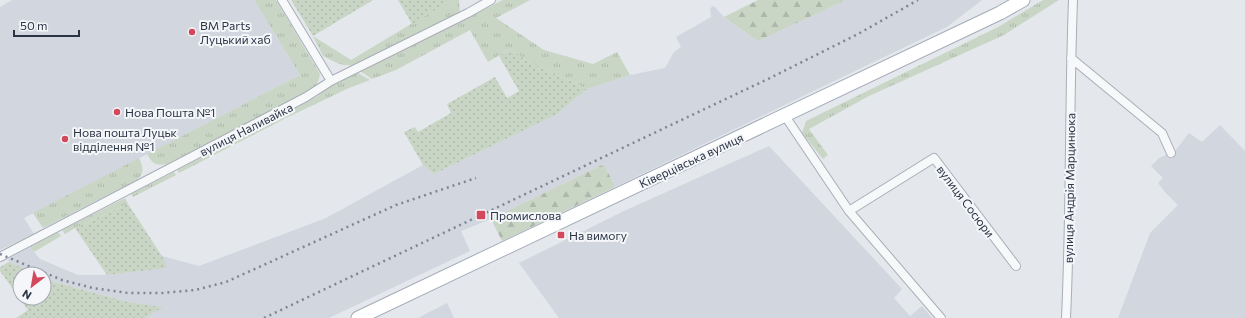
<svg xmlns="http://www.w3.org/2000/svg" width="1245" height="318" font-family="Commissioner,sans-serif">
  <defs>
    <pattern id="grass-tufts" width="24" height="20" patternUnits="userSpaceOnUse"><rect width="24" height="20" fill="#c9d6c5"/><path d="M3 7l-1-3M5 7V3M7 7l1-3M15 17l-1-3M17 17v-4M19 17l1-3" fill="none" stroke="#adb8ab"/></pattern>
    <pattern id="forest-firs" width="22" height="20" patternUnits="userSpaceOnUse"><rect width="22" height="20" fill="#c9d6c5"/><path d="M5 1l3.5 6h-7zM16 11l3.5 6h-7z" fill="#adb8ab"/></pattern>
    <pattern id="garden-dots" width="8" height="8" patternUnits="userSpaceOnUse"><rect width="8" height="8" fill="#c9d6c5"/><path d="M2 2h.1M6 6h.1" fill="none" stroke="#adb8ab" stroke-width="1.8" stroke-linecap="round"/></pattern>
  </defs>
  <rect width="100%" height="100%" fill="#e4e7ec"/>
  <path fill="#d2d6de" d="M12 0H254L300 75 24 218 34 234 0 250V7Z
    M846 0H982L947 27 884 57 615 187 604 164 491 219 461 231 470 251 329 318H145L162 307 128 302 54 282 44 278V274H36L9 262 8 259 30 247 34 252 40 259 78 275H107L166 268 162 256 199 266 326 218 423 165 434 174 557 114 587 89 630 75 665 68 674 52 681 47 676 37 711 17 710 8 714 6 724 17 758 41Z
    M1220 125 1245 151V318H1118L1150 233 1178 205 1164 191 1158 183 1163 178 1151 166 1159 158 1175 151 1189 133 1202 142Z
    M769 146 902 289 894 298 910 316 922 306 932 318H559L519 263 626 210Z
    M447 303 454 318H418Z"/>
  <path fill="url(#grass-tufts)" d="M254 0H276L320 74C318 85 315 87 306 93L167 164C155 166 152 163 147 154L300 75Z
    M451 0H459L460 14 354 66 339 64 323 56 313 36 351 60Z
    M503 0H530L496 18 544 50 593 64 617 52 630 75 587 89 527 61 510 49 488 62 470 30 396 70 372 79 360 71Z
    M1043 0H1059L1004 35 869 96 809 129 828 155 823 159 802 133 806 121 998 27Z
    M356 72 370 80 349 88 284 119 179 173 177 170 318 96 326 88Z
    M139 158C143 167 145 172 137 180L43 228 33 213Z
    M174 172 176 175 133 197 131 194Z
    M125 198 128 204 75 228 65 234 62 230Z
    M58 232 61 236 34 252 30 247Z"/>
  <path fill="url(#forest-firs)" d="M758 0H846L758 41 724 17Z
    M604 164 615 187 502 241 491 219Z"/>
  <path fill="url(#garden-dots)" d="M291 0H373L313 36Z
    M398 0H451L412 24Z
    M510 49 527 61 587 89 557 114 434 174 423 165 404 132 415 127 418 132 451 113 447 104 495 77 507 98 519 91 499 56Z
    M128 204 162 256 167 268 107 275 75 228Z
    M9 262 36 274H20V298H44V278L54 282 128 302 163 307 145 318H16L28 310 0 271V267Z"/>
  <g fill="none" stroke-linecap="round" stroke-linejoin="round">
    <g stroke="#a9aeb7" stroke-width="10">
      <path id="street" d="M282 0 331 81
        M1071 58 1162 133 1171 153
        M785 116 849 211 941 318
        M849 211 934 158 1016 266
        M0 257 306 97 331 81 468 13 491 0
        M1066 318C1071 212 1069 106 1073 0"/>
    </g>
    <g stroke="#a3abb8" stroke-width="15">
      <path id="primary" d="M358 318 1000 13 1023 0"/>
    </g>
    <use href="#street" stroke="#f7f8fa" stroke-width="8"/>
    <use href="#primary" stroke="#fff" stroke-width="13"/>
    <path stroke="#7d8696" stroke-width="2.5" stroke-dasharray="2 4" stroke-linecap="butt" d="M0 254 62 280 93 288 128 293H162L195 290 226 282 396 205 476 178
      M264 318 770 78 858 34 918 0"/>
  </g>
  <g fill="#d1495b" stroke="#f4f6f9" stroke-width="1.5">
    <circle cx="192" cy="32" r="4"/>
    <circle cx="117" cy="112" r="4"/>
    <circle cx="65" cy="139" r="4"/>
    <rect x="476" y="210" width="10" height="10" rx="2"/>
    <rect x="557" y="231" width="8" height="8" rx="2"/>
  </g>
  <g text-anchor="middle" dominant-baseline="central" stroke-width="4" stroke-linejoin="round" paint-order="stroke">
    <g font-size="12" fill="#2b3445" stroke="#f4f6f9" text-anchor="start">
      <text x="200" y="25">BM Parts<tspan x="200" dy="14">Луцький хаб</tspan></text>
      <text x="125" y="112">Нова Пошта №1</text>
      <text x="73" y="132">Нова пошта Луцьк<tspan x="73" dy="14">відділення №1</tspan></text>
      <text x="490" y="215">Промислова</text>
      <text x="569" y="235">На вимогу</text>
    </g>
    <g font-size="12" fill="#2b3445" stroke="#f4f6f9">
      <text transform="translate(246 129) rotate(-27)">вулиця Наливайка</text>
      <text transform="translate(691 160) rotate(-25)">Ківерцівська вулиця</text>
      <text transform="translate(1069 188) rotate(-89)">вулиця Андрія Марцинюка</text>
      <text transform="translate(966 201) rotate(53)">вулиця Сосюри</text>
    </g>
  </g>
  <g transform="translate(32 286) rotate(211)"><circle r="19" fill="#f4f6f9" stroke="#a4a8b1"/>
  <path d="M0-3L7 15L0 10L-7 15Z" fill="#d1495b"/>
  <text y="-6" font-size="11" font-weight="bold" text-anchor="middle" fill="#2b3445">N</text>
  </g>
  <path d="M14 30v6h65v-6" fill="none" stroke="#2b3445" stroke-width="2"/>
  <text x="20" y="30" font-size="12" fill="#2b3445" stroke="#f4f6f9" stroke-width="3" paint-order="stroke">50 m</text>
</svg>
